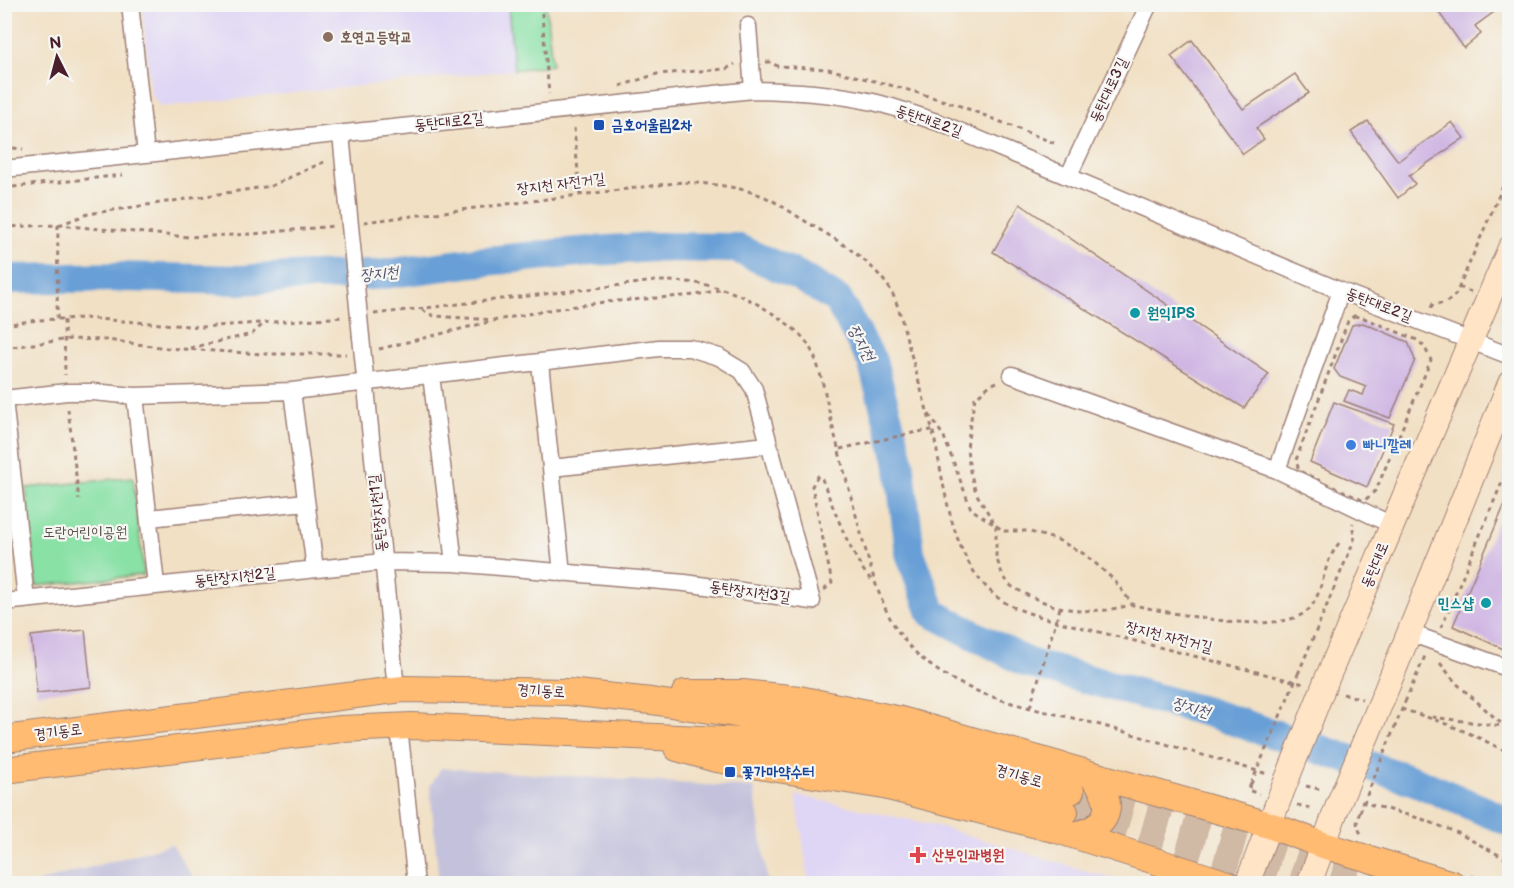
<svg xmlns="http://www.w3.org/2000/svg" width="1514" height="888" font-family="'Balsamiq Sans','Poor Story',sans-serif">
  <rect width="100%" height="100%" fill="#f6f6f2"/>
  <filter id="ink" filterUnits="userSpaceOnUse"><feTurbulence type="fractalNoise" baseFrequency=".0167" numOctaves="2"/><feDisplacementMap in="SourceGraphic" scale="12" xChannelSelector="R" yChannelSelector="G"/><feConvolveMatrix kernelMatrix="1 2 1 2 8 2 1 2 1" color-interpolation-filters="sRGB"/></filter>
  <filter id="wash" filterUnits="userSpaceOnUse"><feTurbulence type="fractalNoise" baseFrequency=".008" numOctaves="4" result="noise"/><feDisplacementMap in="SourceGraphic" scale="24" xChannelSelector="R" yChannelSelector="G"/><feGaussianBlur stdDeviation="1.35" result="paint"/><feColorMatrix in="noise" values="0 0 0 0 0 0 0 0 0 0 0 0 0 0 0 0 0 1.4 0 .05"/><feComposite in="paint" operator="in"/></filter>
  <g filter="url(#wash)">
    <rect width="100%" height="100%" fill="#f1e0c4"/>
    <path fill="#dfd5f5" d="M142 5H508L514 70 160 107 151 94Z
      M796 795 937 826 1126 883H809Z"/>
    <path fill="#c3c1db" d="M441 768 754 788 768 883H439L430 786Z
      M172 844 196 883H35Z"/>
    <path fill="#89e1a6" stroke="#6a8068" stroke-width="1.5" d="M508 5H546L552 65 514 70Z
      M133 477 144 575 36 586 26 488Z"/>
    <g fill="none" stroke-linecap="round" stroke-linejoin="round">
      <path stroke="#679fd6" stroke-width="30" d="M4 279 122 277 240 280 309 276 377 275 476 262 578 252 655 247 736 248 799 276 838 300 872 361 899 460 910 553 932 613 1028 663 1207 712 1415 781 1510 822"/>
    </g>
    <g id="blocks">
      <path fill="#cfb6e3" d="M1433 4H1459L1464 11 1473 4H1505L1475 26 1481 34 1464 48Z
        M1192 40 1243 109 1295 74 1309 93 1256 128 1264 139 1243 154 1171 56Z
        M1368 121 1398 161 1452 122 1464 138 1409 176 1415 184 1398 198 1351 132Z
        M1020 204 1269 374 1244 408 993 252Z
        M1363 323 1408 342 1415 360 1390 418 1344 401 1349 390 1363 395 1366 387 1340 377 1334 369 1352 325Z
        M1334 402 1394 424 1367 487 1310 462Z
        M1510 492V652L1453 626Z
        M85 630 91 687 37 693 31 636Z"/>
    </g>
  </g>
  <g filter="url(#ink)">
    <use href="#blocks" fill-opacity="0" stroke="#9e8078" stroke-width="1.5"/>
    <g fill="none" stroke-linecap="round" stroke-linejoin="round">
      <path stroke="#d0b9a5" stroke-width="26" stroke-dasharray="26 13" stroke-linecap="butt" d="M1071 791 1258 844 1380 884
        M1065 812 1305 884"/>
      <g stroke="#9e8078" stroke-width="19">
        <path id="minor" d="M130 4 146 154
          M748 26 753 90
          M341 134 344 165
          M4 169 753 90C794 91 833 93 873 102 896 107 918 116 940 123L1341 291 1510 356
          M1069 175 1149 4
          M361 337 396 689
          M540 363 562 573
          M431 375 454 563
          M1012 375 1277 470 1392 525
          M292 391 315 569
          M135 396 156 585
          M4 399 67 392H93L135 396 292 391 659 348H690L719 357 742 371 754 389 812 601 685 583 454 563 383 562 4 602
          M4 399 26 599
          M551 468 768 445
          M1277 470 1341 291
          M149 518 306 502
          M1410 633 1510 669
          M399 727 416 884"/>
      </g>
      <g stroke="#9e8078" stroke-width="26">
        <path id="secondary" d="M1326 681 1510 248
          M1384 695 1510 383
          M1247 884 1281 794
          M1309 884 1338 805"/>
      </g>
      <g stroke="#9e8078" stroke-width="28">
        <path id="primary" d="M685 693H743L799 699 901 720 1269 825 1323 845 1452 884
          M4 739 403 689 568 692 651 701 776 720 923 749 1071 791
          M677 748 716 759 884 786 1057 830 1228 884
          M4 770 341 729 412 726 745 741 857 758 974 786 1065 812
          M1072 835C1111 829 1118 802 1090 774"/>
      </g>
      <path stroke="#9e8078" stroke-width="3" stroke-dasharray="4.5 4.5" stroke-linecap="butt" d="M541 4 549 94
        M766 62H771L777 66 828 69 905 89 958 105 1054 143
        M620 86 657 74 726 69 735 64
        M574 128 580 194
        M4 147 23 149
        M4 188 123 175
        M364 222 683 182C711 184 741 186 767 198 782 205 796 216 810 224 839 241 871 260 890 289 900 306 905 335 911 354 918 380 926 406 933 432 946 490 950 563 1001 600 1017 611 1039 616 1056 621L1304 684
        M59 225 88 214 271 186 328 160
        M4 227 58 225 188 237 253 234 334 226
        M1459 287 1471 292
        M1431 308 1433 304C1444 304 1449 302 1456 294L1510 170
        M422 310 434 316 495 320
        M374 314 656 281C703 280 736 289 775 315 788 324 801 333 809 346 820 363 827 403 832 424 843 468 855 512 867 555 877 591 888 625 915 652 966 702 1042 708 1107 727 1161 742 1214 759 1268 774
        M1354 316 1364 318 1417 340 1424 346 1431 360 1376 490 1364 501 1299 471 1296 460 1348 321Z
        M57 319 58 225
        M64 320 65 375
        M4 325 37 320 83 318 202 327 344 317
        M4 348 70 339 107 340 167 348 263 354H346
        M190 348 252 334 262 325
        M379 349 497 320 548 310 605 302 696 295 723 289
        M997 382 990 385 975 398 970 424 967 449 970 471 976 493 996 526V557L1003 576 1011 586 1029 596 1054 606 1079 611 1107 610 1132 605
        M68 409 79 500
        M929 414 944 437 971 509 1004 531H1027L1058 540 1086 555 1114 580 1133 605C1169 612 1285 640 1311 607 1321 593 1323 575 1329 560 1332 553 1337 546 1341 540
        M840 449 917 432 932 430
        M824 590 832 583 812 486 818 476 822 479C830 499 857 573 874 581
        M1441 628 1510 463
        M1440 663 1456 683 1504 726 1510 728
        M1298 674 1353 543 1355 536 1352 526 1353 523
        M1343 694 1362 699
        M1405 702 1425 656
        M1030 707 1060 608
        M1401 709C1439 720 1475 734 1510 754
        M1432 717 1502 726
        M1251 784 1248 790 1259 794
        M1306 786 1323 790
        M1361 802 1422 819 1458 833 1510 861
        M1297 805 1314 809
        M1360 812C1356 822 1356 826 1362 835
        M1471 876 1494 884"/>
      <use href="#minor" stroke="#fff" stroke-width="16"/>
      <use href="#secondary" stroke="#ffe4c6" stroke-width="24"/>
      <use href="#primary" stroke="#febb71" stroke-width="26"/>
      <g stroke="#9e8078" stroke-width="19" stroke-linecap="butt">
        <path id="minor-bridge" d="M344 165 361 337"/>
      </g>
      <g stroke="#9e8078" stroke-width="26" stroke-linecap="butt">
        <path id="secondary-bridge" d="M1281 794 1326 681
          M1338 805 1384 695"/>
      </g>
      <path stroke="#9e8078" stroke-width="3" stroke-dasharray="4.5 4.5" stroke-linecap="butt" d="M1251 784 1298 674
        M1360 812 1405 702"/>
      <use href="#minor-bridge" stroke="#fff" stroke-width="16"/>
      <use href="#secondary-bridge" stroke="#ffe4c6" stroke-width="24"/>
    </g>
  </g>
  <circle fill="#8d6e63" stroke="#f6f6f2" stroke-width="2" cx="328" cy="37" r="6"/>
  <g fill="#1a4fb4" stroke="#f6f6f2" stroke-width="2">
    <rect x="593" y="119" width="12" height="12" rx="3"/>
    <rect x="724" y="766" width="12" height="12" rx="3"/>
  </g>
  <g fill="#0f9aa8" stroke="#f6f6f2" stroke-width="2">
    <circle cx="1135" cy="313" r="6"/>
    <circle cx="1486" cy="603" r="6"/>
  </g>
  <circle fill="#3f7fe0" stroke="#f6f6f2" stroke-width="2" cx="1351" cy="445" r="6"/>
  <path fill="#e0444e" stroke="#f6f6f2" stroke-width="2" d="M915 846h6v6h6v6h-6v6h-6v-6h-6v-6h6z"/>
  <g text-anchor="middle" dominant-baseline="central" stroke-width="4.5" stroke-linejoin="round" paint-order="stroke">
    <g font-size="15" font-weight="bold" fill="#785e54" stroke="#f6f6f2" text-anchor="start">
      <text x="340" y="37">호연고등학교</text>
    </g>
    <g font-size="15" fill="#4a1f2b" stroke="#f6f6f2">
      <text transform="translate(1109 90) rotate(-65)">동탄대로3길</text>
      <text transform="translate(929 121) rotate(19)">동탄대로2길</text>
      <text transform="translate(449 122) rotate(-6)">동탄대로2길</text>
      <text transform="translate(561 184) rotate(-7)">장지천 자전거길</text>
      <text transform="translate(1379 305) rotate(21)">동탄대로2길</text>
      <text transform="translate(378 513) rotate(-96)">동탄장지천1길</text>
      <text transform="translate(1375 565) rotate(-67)">동탄대로</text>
      <text transform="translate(235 577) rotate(-6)">동탄장지천2길</text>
      <text transform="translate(750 592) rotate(8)">동탄장지천3길</text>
      <text transform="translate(1169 637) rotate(14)">장지천 자전거길</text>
      <text transform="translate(541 691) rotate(3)">경기동로</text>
      <text transform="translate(58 732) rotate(-7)">경기동로</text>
      <text transform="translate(1019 776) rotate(16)">경기동로</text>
    </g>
    <g font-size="15" font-weight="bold" fill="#164399" stroke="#f6f6f2" text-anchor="start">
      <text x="611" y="125">금호어울림2차</text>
      <text x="742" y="772">꽃가마약수터</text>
    </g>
    <g font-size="15" font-weight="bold" fill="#0d838f" stroke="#f6f6f2" text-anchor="start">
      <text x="1147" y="313">원익IPS</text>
      <text x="1474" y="603" text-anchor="end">민스샵</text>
    </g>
    <g font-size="15" font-weight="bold" fill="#366cbe" stroke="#f6f6f2" text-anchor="start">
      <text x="1363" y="445">빠니깔레</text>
    </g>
    <g font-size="15" fill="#5a504a" stroke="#f6f6f2">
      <text x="85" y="532">도란어린이공원</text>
    </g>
    <g font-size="15" font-weight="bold" fill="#be3a42" stroke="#f6f6f2" text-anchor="start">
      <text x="932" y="855">산부인과병원</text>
    </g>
    <g font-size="16" font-style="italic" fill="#56526f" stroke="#f6f6f2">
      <text transform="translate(379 274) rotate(-5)">장지천</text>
      <text transform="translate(861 343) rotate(62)">장지천</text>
      <text transform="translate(1191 708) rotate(16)">장지천</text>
    </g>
  </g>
  <rect width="1514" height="888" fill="none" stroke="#f6f6f2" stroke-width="24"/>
  <g transform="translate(57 57) rotate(354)" stroke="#f6f6f2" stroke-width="4.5" paint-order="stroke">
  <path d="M0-4.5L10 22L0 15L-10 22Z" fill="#4a1f2b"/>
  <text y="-9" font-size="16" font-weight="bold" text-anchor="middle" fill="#4a1f2b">N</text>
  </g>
</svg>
